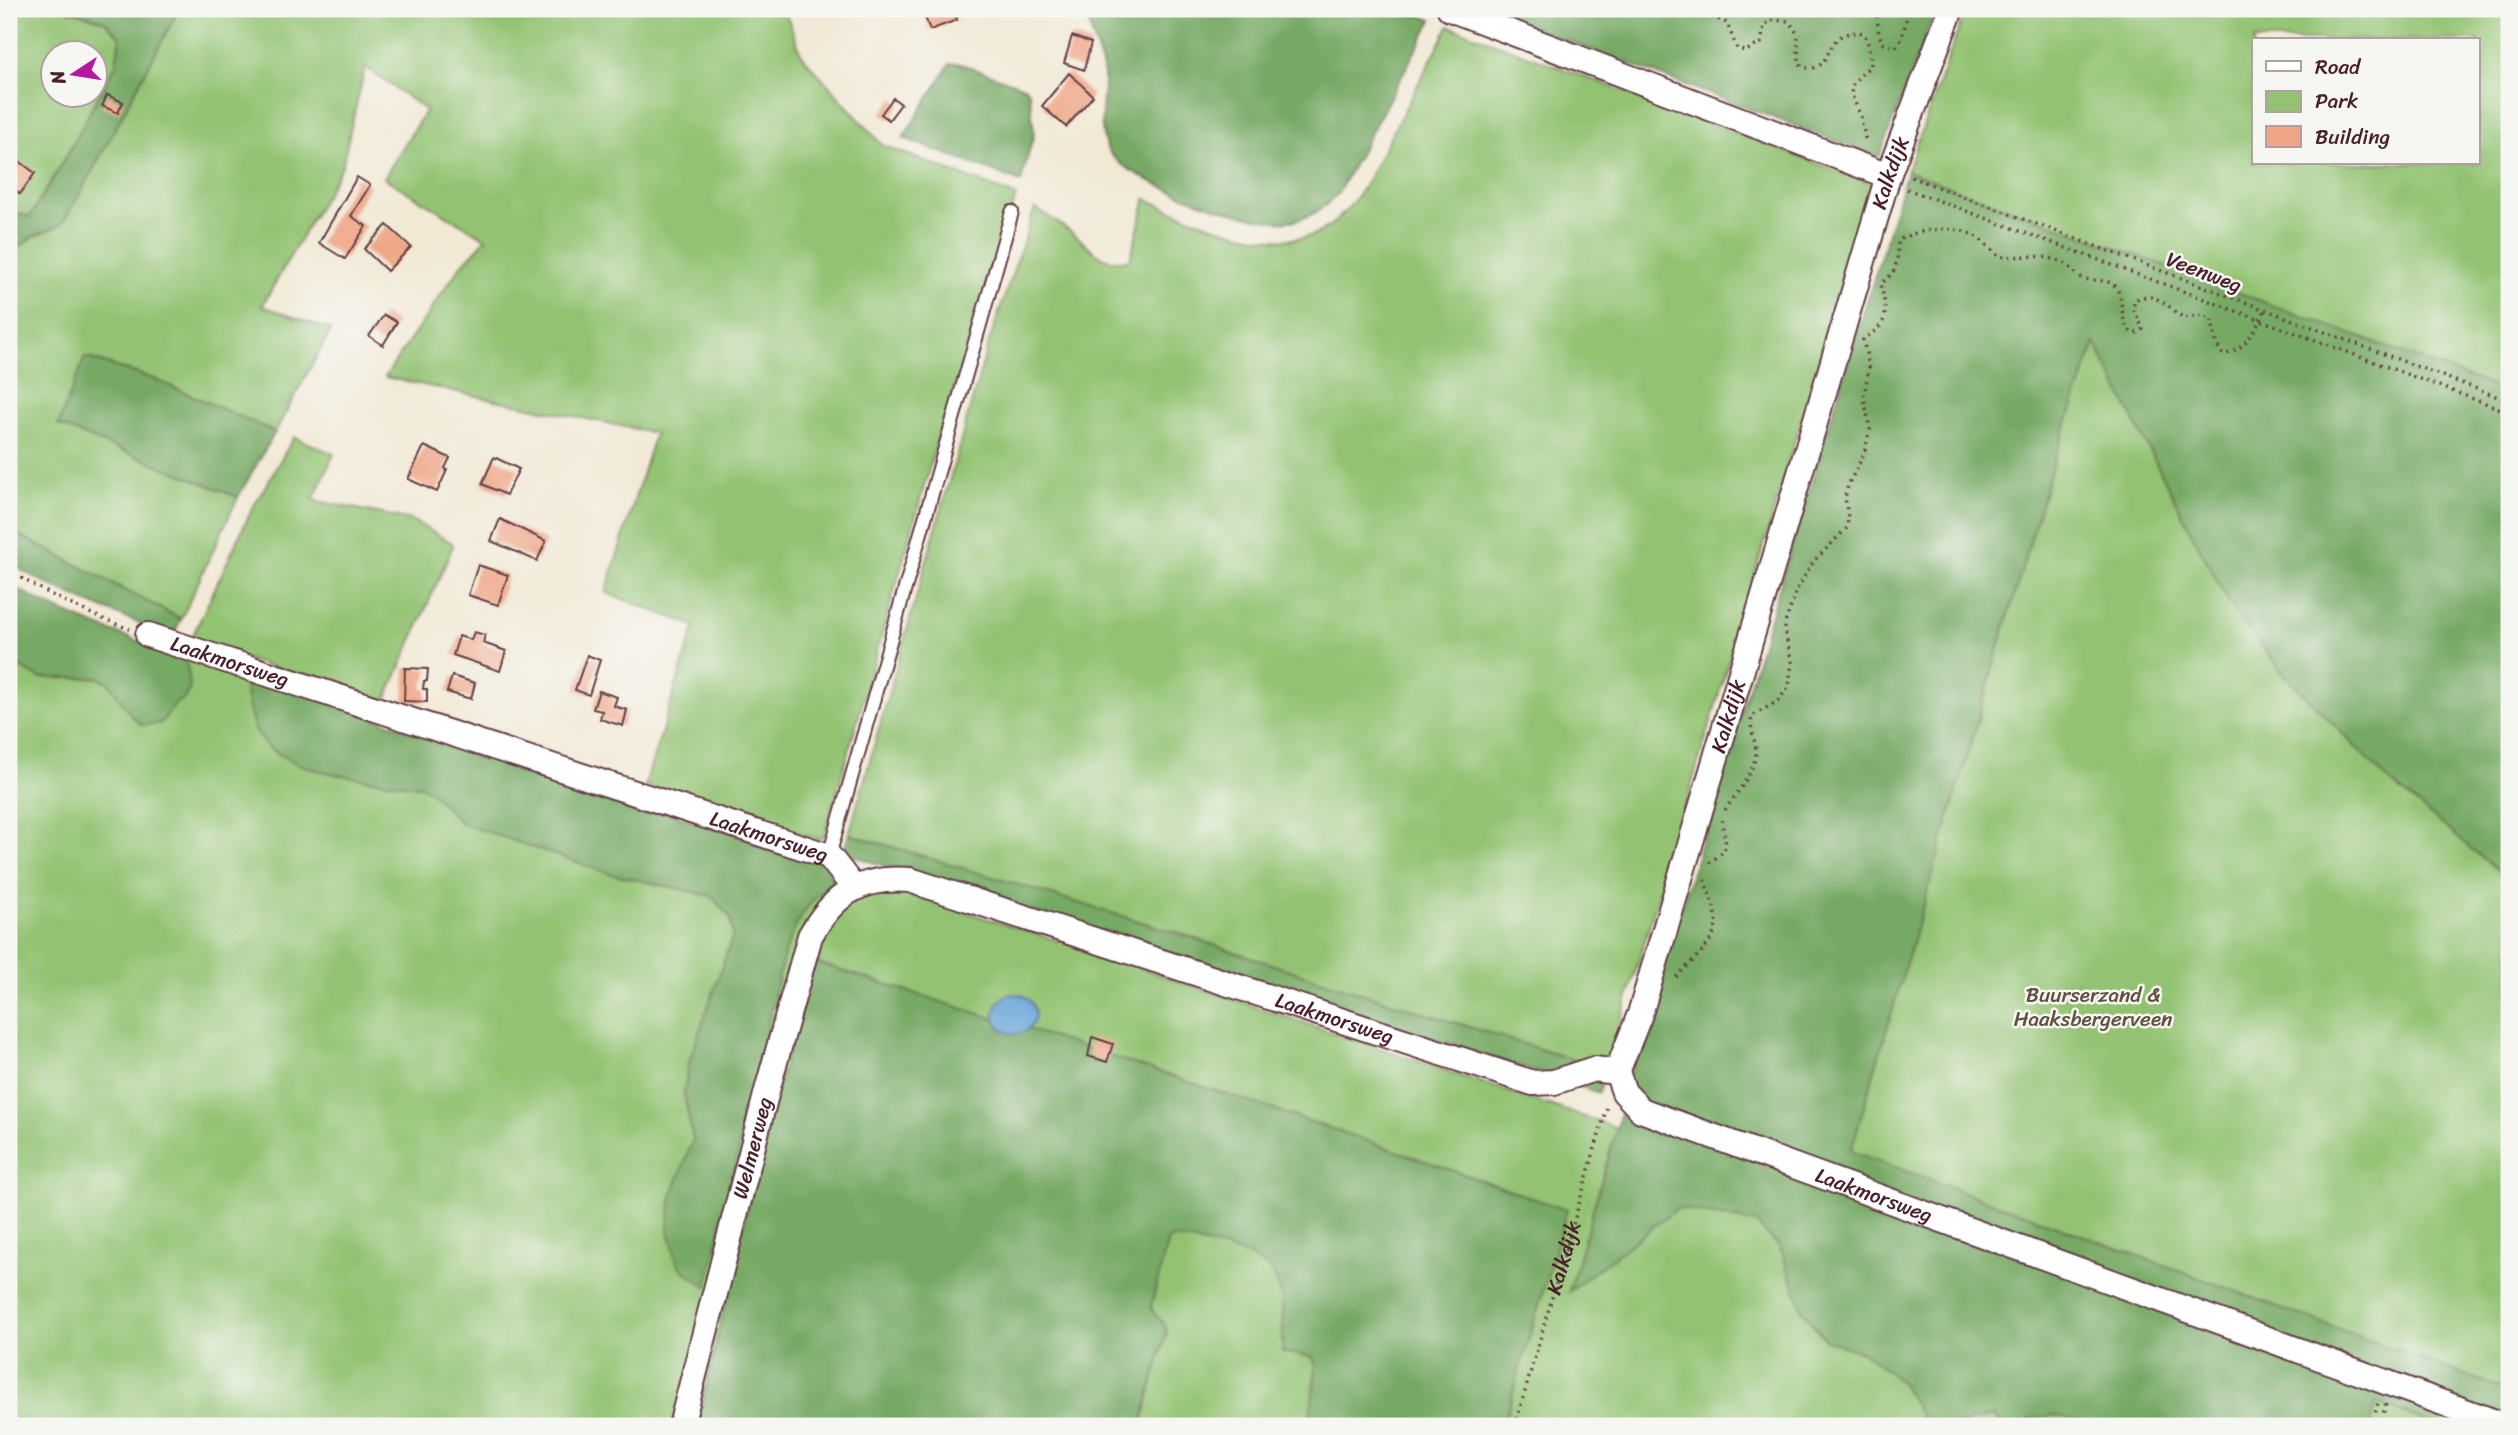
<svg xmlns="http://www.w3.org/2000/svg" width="2518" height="1435" font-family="Sriracha,sans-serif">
  <rect width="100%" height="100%" fill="#f6f6f2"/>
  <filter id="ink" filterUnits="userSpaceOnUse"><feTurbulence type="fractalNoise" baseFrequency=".0143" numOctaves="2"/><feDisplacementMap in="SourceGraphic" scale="14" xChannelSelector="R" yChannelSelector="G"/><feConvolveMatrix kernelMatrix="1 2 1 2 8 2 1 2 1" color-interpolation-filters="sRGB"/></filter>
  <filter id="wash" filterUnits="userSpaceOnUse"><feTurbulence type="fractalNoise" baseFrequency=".00686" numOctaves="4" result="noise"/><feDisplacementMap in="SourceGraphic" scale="28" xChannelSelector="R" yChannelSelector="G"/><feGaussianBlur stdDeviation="1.57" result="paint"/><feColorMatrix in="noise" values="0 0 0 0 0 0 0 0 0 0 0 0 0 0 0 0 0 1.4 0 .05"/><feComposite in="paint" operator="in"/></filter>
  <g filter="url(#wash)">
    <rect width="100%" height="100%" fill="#f2e9d5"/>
    <path fill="#93c372" stroke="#6e714e" stroke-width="2" fill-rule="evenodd" d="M9 9H65L104 21 121 37 116 64 67 155 30 217 9 211ZM52 52H94V94H52Z
      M179 9H784L802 56 882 145 1016 196 939 434 824 837 817 839 645 785 695 626 606 593 655 433 385 377 460 267 486 239 384 178 426 110 365 67 342 166 262 306 331 330 275 432 154 379 85 357 59 425 238 497 181 619 9 530V362L15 345 9 344V252H12L32 237 61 225 81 192Z
      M1966 9H2509V1426L2401 1413 2439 1426H9V584L35 600 96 626 168 652 187 668 185 658 886 893 899 891 1075 946 1617 1128 1909 172 1907 171ZM2254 40H2478V163H2254Z
      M1449 26 1872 184 1606 1070 1307 976 1178 933 849 834 988 345 1035 208C1050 218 1067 228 1081 240 1096 253 1107 266 1130 259L1146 199C1189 219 1272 254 1318 233 1338 223 1351 206 1363 188Z
      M294 437 334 454 313 500 411 520 452 543 453 546 385 702 190 642 251 511Z"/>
    <path fill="#76a964" stroke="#606448" stroke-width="2" d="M65 9H179L81 192 61 225 32 237 12 252H9V211L30 217 67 155 116 64 120 37 104 21Z
      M1089 9H1403L1432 20 1338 193C1325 208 1309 219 1289 221 1254 226 1125 181 1108 150 1096 128 1105 100 1104 76 1102 53 1086 32 1089 9Z
      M1482 9H1936L1879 157Z
      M958 63 1025 87 1029 91 1034 133 1021 182 903 138 950 64Z
      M1907 171 2509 392V880L2386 778 2285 675 2244 624 2227 599 2193 536 2095 343 2054 460 1851 1151 2509 1391V1426H2439L2376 1403 2369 1426 2096 1425 2053 1415 2031 1419 2021 1426H2000L1994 1416 1949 1426H1927L1902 1383 1864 1353 1826 1340 1803 1312 1780 1247 1756 1223 1678 1208 1569 1291 1617 1128 1628 1081Z
      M85 357 154 379 275 432 238 497 58 425Z
      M9 530 181 619 173 636C116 614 61 594 9 563Z
      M9 584C64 617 125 636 185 658 188 672 197 698 177 702L161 723 142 725 132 716 108 682 98 678H40L9 661Z
      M243 676 822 862 833 879 809 905 797 923 784 954 707 1287 683 1270 677 1262 668 1227 672 1194 693 1140 684 1094 688 1065 733 935 730 917 711 896 611 874 461 823 432 793 421 786C375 779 277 777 255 729 248 714 247 693 243 676Z
      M849 834 1178 933 1307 976 1606 1070 1599 1093 1252 978 846 854 845 847Z
      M815 962 996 1019 1000 1027 1012 1034 1027 1029 1336 1130 1567 1210 1503 1426H1309L1316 1366 1313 1357 1282 1352C1282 1330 1285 1303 1277 1282 1267 1251 1205 1245 1176 1238L1168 1240 1151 1307C1154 1317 1164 1320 1167 1331L1141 1426H697L763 1140Z"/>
    <path fill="#68a4d9" stroke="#596282" stroke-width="2" d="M995 1014a20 20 0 1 1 40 0a20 20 0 1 1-40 0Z"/>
    <g id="blocks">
      <path fill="#efa586" d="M922 9H953L957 20 930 30Z
        M1072 36 1091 43 1084 70 1064 63Z
        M1069 73 1093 96 1066 127 1042 106Z
        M107 95 123 102 118 113 102 106Z
        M893 98 901 104 889 120 881 114Z
        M9 143 15 147 10 154 35 173 20 194 9 185Z
        M357 177 370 185 351 216 366 226 345 259 319 243Z
        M387 225 411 247 387 271 364 249Z
        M384 315 397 322 383 345 369 336Z
        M424 446 450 458 445 468 447 470 437 492 408 479Z
        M494 457 519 469 506 495 482 484Z
        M500 519 546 541 537 561 491 541Z
        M478 565 508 575 498 605 468 595Z
        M474 632 485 635 483 643 506 651 500 671 453 655 459 636 471 640Z
        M587 655 600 660 589 695 575 690Z
        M405 668 428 669 427 681H424L423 689H427V702L404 701Z
        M452 676 475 683 471 699 447 692Z
        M599 691 617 697 614 706 627 710 623 726 600 719 602 711 593 709Z
        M1092 1037 1113 1044 1107 1062 1088 1056Z"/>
    </g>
  </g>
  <g filter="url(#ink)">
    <use href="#blocks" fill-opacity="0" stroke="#633d44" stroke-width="2"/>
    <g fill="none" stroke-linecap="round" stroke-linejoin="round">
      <g stroke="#633d44" stroke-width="16">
        <path id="lane" d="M829 856 1012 212"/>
      </g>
      <g stroke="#633d44" stroke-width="28">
        <g id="street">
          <path d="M1450 9 1888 176"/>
          <path id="s2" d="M148 635 829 856 854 888"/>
          <path id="s3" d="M1617 1072 1640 1014 1888 176 1951 9"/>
          <path id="s4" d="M1617 1072 1624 1092 1641 1110 2506 1426"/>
          <path id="s5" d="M681 1426 768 1087 810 936C834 894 861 876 910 880L1533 1083 1554 1082 1594 1069 1617 1072"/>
        </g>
      </g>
      <g stroke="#633d44" stroke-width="3.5" stroke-dasharray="2 5" stroke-linecap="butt">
        <path d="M1700 9 1707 15 1727 23 1737 49 1746 51 1761 43 1764 26 1771 20 1788 21C1805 37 1793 50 1802 67 1838 76 1818 27 1864 33L1869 46 1871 65 1853 83 1851 93 1861 117 1866 143"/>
        <path d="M1876 9 1879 35 1884 44 1896 47C1907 34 1901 24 1912 9"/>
        <path d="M1911 177 2509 401"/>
        <path d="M1907 189 2509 412"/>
        <path d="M9 571C48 594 87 614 130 629"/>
        <path d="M1725 810C1736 794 1756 771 1756 750 1755 738 1749 728 1752 716L1778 701 1789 686 1792 662 1785 633V623L1797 589 1813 562 1847 528 1848 518 1845 497 1848 485 1864 454 1870 429 1864 397 1869 366 1863 340C1867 335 1872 334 1877 329 1891 317 1883 299 1881 284L1893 273 1897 261 1898 241C1910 231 1948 226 1963 231 1978 235 1988 246 1999 257 2021 257 2044 253 2064 263 2072 267 2077 277 2085 279 2094 281 2110 279 2116 287 2125 301 2118 320 2132 333H2137L2143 329 2133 308 2135 300C2155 289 2169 308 2184 318L2203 315 2211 318 2217 346 2223 355C2246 350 2255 330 2264 311"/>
        <path d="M1709 863C1734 846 1724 846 1722 820"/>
        <path d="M1676 977C1691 961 1719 942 1716 917 1715 904 1708 892 1704 879"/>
        <path id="s1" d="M1515 1426 1607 1107"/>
        <path d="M2372 1426 2378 1402"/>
        <path d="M2380 1426 2386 1403"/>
      </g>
      <use href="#lane" stroke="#fff" stroke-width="12"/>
      <use href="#street" stroke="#fff" stroke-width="24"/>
    </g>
  </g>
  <g text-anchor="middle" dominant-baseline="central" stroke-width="5" stroke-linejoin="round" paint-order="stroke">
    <g font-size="21" fill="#4a1f2b" stroke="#f6f6f2">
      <text stroke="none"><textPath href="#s3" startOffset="940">Kalkdijk</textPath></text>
      <text transform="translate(2204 272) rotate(21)">Veenweg</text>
      <text stroke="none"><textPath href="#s2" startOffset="86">Laakmorsweg</textPath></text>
      <text stroke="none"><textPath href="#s3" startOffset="373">Kalkdijk</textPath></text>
      <text stroke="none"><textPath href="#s2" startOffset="653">Laakmorsweg</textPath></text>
      <text stroke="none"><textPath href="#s5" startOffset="1076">Laakmorsweg</textPath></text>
      <text stroke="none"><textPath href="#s5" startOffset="287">Welmerweg</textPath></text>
      <text stroke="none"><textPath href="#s4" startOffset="294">Laakmorsweg</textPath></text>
      <text stroke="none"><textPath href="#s1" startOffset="175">Kalkdijk</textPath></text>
    </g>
    <g font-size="21" fill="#605040" stroke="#f6f6f2">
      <text x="2093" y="995">Buurserzand &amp;<tspan x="2093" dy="24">Haaksbergerveen</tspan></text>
    </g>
  </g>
  <rect width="2518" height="1435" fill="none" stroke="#f6f6f2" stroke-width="35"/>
  <rect x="2252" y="38" width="228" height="126" fill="#f6f6f2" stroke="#b1a0a2" stroke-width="2"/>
  <rect x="2266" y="61" width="35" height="10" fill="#ffffff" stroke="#b1a0a2" stroke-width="2"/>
  <text x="2315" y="74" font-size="21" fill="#4a1f2b">Road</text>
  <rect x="2266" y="91" width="35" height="21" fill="#93c372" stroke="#b1a0a2" stroke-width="2"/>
  <text x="2315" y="108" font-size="21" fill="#4a1f2b">Park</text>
  <rect x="2266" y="126" width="35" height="21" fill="#efa586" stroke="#b1a0a2" stroke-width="2"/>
  <text x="2315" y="144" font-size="21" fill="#4a1f2b">Building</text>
  <g transform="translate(74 74) rotate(258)"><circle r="33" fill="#f6f6f2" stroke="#b1a0a2" stroke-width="2"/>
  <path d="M0-5L12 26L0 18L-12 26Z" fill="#b5179e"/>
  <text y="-10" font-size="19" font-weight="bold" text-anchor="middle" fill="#4a1f2b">N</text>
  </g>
</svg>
